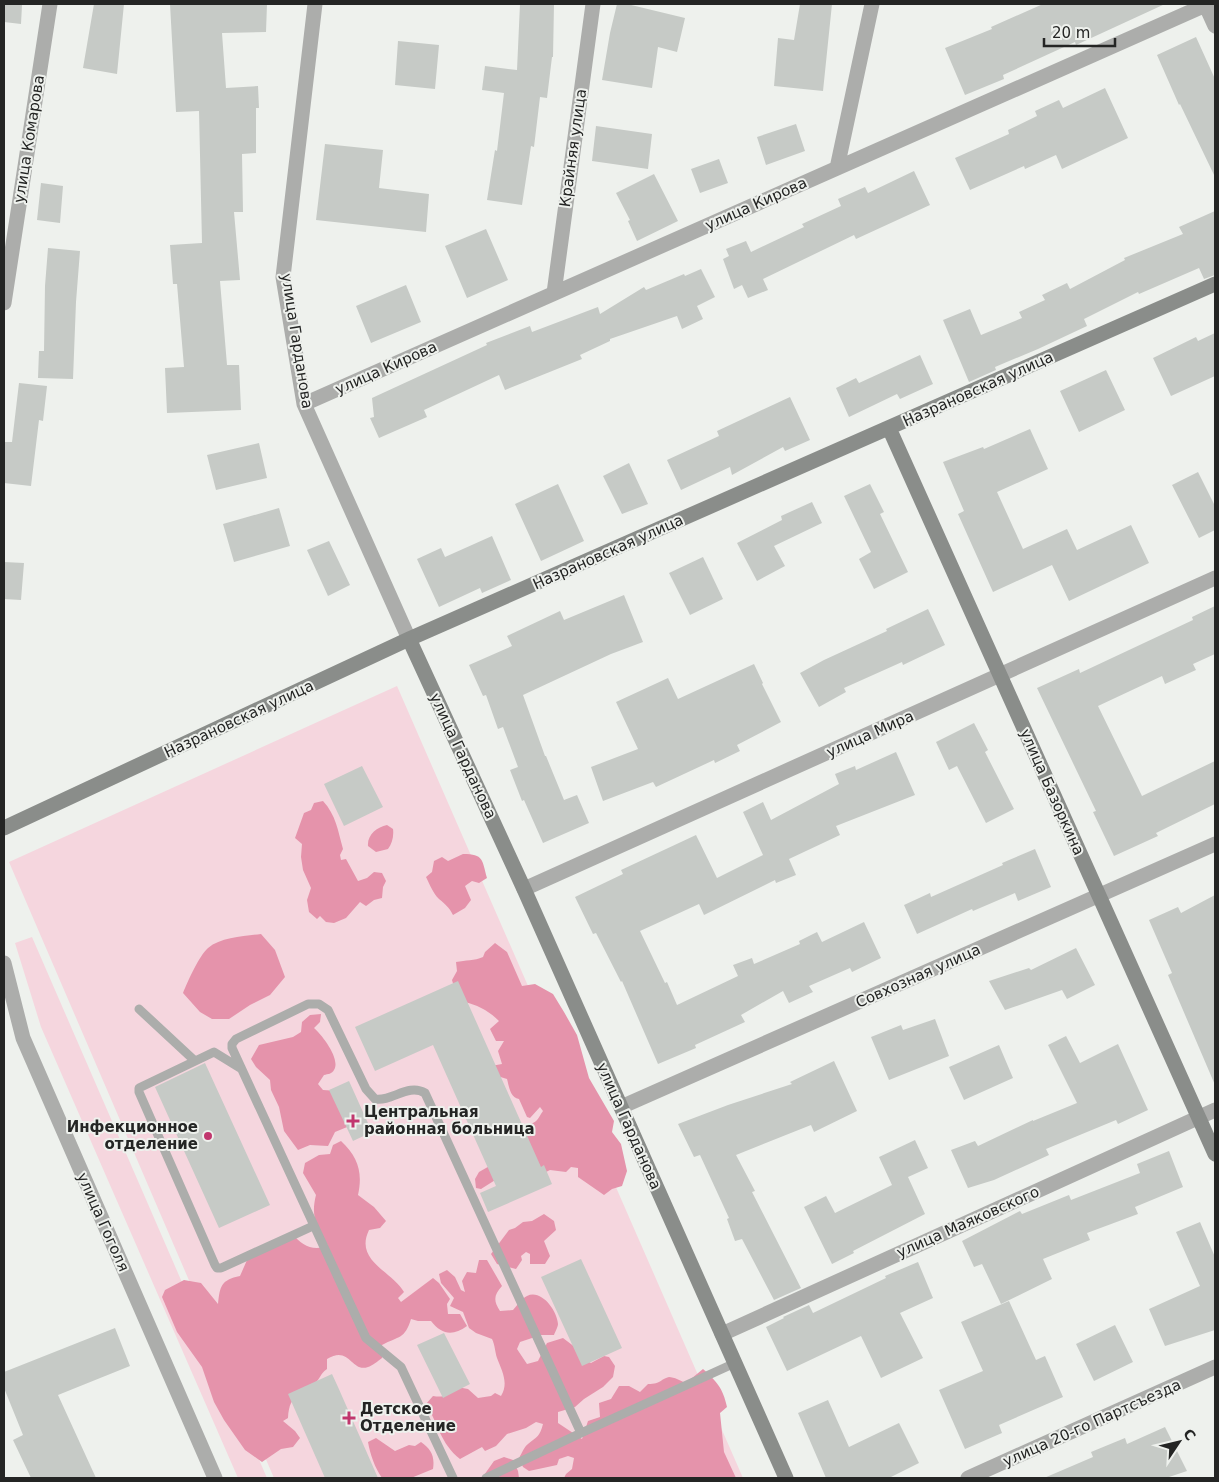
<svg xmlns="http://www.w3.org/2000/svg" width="1219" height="1482" font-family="'DejaVu Sans',sans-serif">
  <rect width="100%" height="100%" fill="#eef1ed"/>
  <path fill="#f5d6de" d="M397 686 743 1478H274L9 862Z
    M32 937 267 1478H238L41 1027 15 943Z"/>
  <path fill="#e593ab" d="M323 801C336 815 338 831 343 849L340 855 341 860 346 859 358 881 367 878 374 872 382 873 386 881 383 887 382 898 374 900 366 906 360 902 346 918 334 923 326 922 320 916 317 919 309 912 307 900 311 888 303 870 301 857 302 844 295 838 304 813 311 810 314 803Z
    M387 825 393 829C394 836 392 844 388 849L376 852 368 846C367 835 377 827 387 825Z
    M463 854C484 854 482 860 487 878L479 883 472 881 465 886 471 900 465 908 453 915C449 907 445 904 439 899 433 893 430 885 426 877L432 872 434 861 442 857 448 861Z
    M261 934 275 950 285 977 270 995 250 1005 229 1019H212L200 1012 183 993C188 981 199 956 208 948 221 937 245 936 261 934Z
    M495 943 507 952 522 986 535 984 553 994 564 1012 577 1035 589 1078 614 1121 612 1132 621 1144 627 1171 622 1186 612 1189 604 1195 578 1177V1168L571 1167 566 1172 550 1170 542 1174 500 1177 481 1189 476 1188 475 1179 479 1172 493 1164 521 1129 527 1124C537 1124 538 1118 543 1111L540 1107 530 1118 527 1117 519 1099C510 1098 509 1086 507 1079L494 1075 491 1066 502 1064 498 1051 504 1041H496L490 1029 499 1021C489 1011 478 1005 464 1002L454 987 452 980 457 971 456 962C466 960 474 961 483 957L485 952Z
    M321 1014 320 1022 314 1028C322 1035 341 1059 334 1070 332 1074 328 1074 324 1075L318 1084 323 1090 338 1091 352 1125 335 1132 328 1146 310 1145 298 1150 284 1131 279 1107 271 1090 270 1080 256 1067 251 1059 259 1045 293 1037 301 1032 302 1022 310 1015Z
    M341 1141C358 1157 363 1172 358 1195L374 1207 386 1221 380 1228 369 1230C354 1261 392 1271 404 1292L398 1298 401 1302 433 1278 439 1283 450 1299 447 1304 448 1314H460L467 1326C453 1336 442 1335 431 1321H418L411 1319C405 1339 399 1336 382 1345V1358C378 1361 372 1366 368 1367 351 1373 350 1345 327 1359V1369C319 1375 321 1378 315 1383 300 1399 290 1391 288 1418L283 1421 295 1431 300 1438 293 1447 281 1449 262 1462 245 1450 224 1420 214 1402 202 1367 177 1332 162 1297 165 1290 184 1280 201 1283 218 1304C220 1286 221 1280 240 1276L251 1251 292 1233C302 1246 312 1251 328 1246 318 1226 310 1219 316 1195L303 1173 305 1163 319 1155 330 1154 333 1145Z
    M544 1214 554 1221 556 1230 544 1241 550 1256 545 1264H530V1254L526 1252 521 1256 522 1260 516 1269 497 1264 491 1254 509 1230 515 1228 523 1222 532 1221Z
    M479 1260H487L502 1286C494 1295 493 1300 500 1311L513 1310C517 1306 521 1299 527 1296 541 1289 557 1310 558 1324 558 1327 555 1332 554 1335H541L520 1342 517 1349 527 1364 538 1361 547 1343 563 1338 580 1351 583 1359 591 1363 604 1356 609 1357 615 1366 613 1377 603 1387 584 1399 575 1407 558 1412V1423L582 1439 588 1421 600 1417 599 1403 611 1399 619 1386H629L640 1392 648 1384C662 1384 660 1379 669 1377 674 1377 681 1381 686 1383L703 1369C717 1382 723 1388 727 1407L720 1413 724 1452 736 1478H564L566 1474 572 1469 574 1458 568 1456 559 1459 557 1465 529 1471 523 1467 519 1458C522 1453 524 1447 528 1444 537 1437 540 1436 543 1424L536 1422 526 1428 507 1434 496 1446 485 1451 482 1447 460 1459C440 1443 439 1425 426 1404L433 1396C444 1398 449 1395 457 1387L468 1389 478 1398 491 1396 495 1393 501 1396C509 1383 502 1371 497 1358 495 1352 495 1345 492 1339L476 1333 469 1328 463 1312 450 1306 454 1298 441 1283 439 1274 447 1270 455 1277 461 1290 465 1292 462 1281 467 1272 476 1273Z
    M376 1438 395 1451 409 1445 415 1446 421 1442C431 1449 435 1456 433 1469L411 1478H382C375 1468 370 1454 368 1442Z
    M504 1457 513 1460 518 1471 519 1478H482L494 1461Z"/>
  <path fill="#c6cac6" d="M4 4 22 5 21 24 4 22Z
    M94 4H124L117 74 83 68Z
    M170 4H267L266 32 222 33 226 88 258 86 259 108H256V153L242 154 243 212H234L240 280 220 281 227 365H239L241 410 167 413 165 368 184 367 177 284H173L170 245 202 243 199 111 176 112Z
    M520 4H554L553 57H552L547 98 540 97 534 147 531 146 522 205 487 200 495 150 497 151 504 93 482 90 485 66 517 70Z
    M617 4H627L685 18 677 52 658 47 652 88 602 80 610 33Z
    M800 4H832L823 91 774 86 778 38 794 40Z
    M1043 4H1165L1076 45 1075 42 1003 75 1004 79 965 95 945 48 992 29 991 27Z
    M1196 37 1215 79V177L1180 104 1179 105 1157 55Z
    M398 41 439 45 435 89 395 85Z
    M1105 88 1128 138 1062 169 1056 155 1025 169 1024 166 970 190 955 158 1009 134 1008 130 1037 116 1035 111 1059 100 1063 108Z
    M796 124 805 151 766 165 757 137Z
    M596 126 652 134 648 169 592 161Z
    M325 144 383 150 379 188 429 194 426 232 316 220Z
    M719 159 728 183 700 193 691 169Z
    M914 171 930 205 856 239 854 235 763 279 768 290 748 298 742 285 734 289 723 259 729 256 726 249 746 241 751 252 804 227 802 224 841 206 838 199 865 187 868 193Z
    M654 174 678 221 637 241 628 221 630 220 616 193Z
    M41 183 63 186 60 223 37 220Z
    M1215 211V275L1204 279 1199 268 1139 294 1138 292 1084 319 1087 326 1038 349 995 367 996 370 969 382 943 320 970 309 981 335 1022 318 1019 312 1045 300 1042 295 1067 283 1070 289 1125 260 1124 258 1183 234 1179 227Z
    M486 229 508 280 467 298 445 246Z
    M48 248 80 251 76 302 73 379 38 378 39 351H44L45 286Z
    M701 269 715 297 697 306 703 319 682 329 677 316 610 339V341L580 355 582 359 505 390 499 375 424 410 427 417 379 438 370 418 374 417 372 398 487 345 486 343 530 326 532 332 598 307 600 314 644 287 646 290 684 274 685 276Z
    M406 285 421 322 371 343 356 306Z
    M1215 333V376L1171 396 1153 358 1196 337 1198 341Z
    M920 355 933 384 900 399 897 394 849 417 836 388 856 378 859 383Z
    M1106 370 1125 410 1079 432 1060 391Z
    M19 383 47 386 43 421 39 420 31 486 4 483 5 442H12Z
    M790 397 810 440 785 451 783 447 732 475 730 467 681 490 667 460 719 436 717 431Z
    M1030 429 1048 469 997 492 1023 549 1067 529 1077 550 1131 525 1149 563 1069 601 1052 565 993 592 958 514 964 511 943 462 983 447 984 449Z
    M259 443 267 478 216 490 207 455Z
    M629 463 648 504 622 514 603 476Z
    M1198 472 1215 506V530L1199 538 1172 485Z
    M558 484 584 541 541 561 515 504Z
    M870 484 884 512 880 514 908 572 874 589 859 559 871 552 844 496Z
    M812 502 822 523 774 546 785 566 757 581 737 543 782 520 781 516Z
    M279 508 290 546 234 562 223 524Z
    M492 536 511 580 482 593 480 588 439 607 417 559 441 548 445 557Z
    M329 541 350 585 328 596 307 550Z
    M703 557 723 599 690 615 669 573Z
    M4 562 24 563 21 600 4 599Z
    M624 595 643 642 611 654 523 695 545 756H546L564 800 577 795 589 823 543 843 524 800 522 801 510 770 518 767 503 727 498 729 486 695 483 696 469 665 512 646 507 636 560 611 564 620Z
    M1215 606V654L1193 664 1196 670 1165 684 1162 676 1098 706 1142 796 1215 761V804L1156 833 1158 836 1114 856 1093 812 1096 811 1037 688 1079 669 1080 673 1193 620 1192 617Z
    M928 609 945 645 903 665 902 662 844 688 846 692 819 707 800 673 824 660 887 631 886 629Z
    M754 664 763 683 762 684 781 722 737 745 740 751 715 763 714 760 656 787 653 782 603 801 591 767 638 749 616 702 668 678 678 699Z
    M974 723 988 750 985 752 1014 809 986 823 957 766 949 770 936 742Z
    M896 752 915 795 836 826 840 835 789 859 796 875 776 883 775 880 704 915 699 904 640 931 665 983 667 982 677 1005 738 976 733 965 752 958 754 964 800 944 799 941 817 932 822 942 864 922 881 958 852 972 850 968 809 986 813 992 789 1003 783 991 741 1015 745 1022 695 1045 696 1048 658 1064 622 981 621 982 596 933 593 934 575 897 623 874 621 870 696 835 717 878 763 855 743 812 763 802 771 820 839 784 835 774 855 766 856 770Z
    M362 766 383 807 344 826 324 784Z
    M1035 849 1051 887 1018 901 1015 893 973 911 972 909 917 934 904 905 930 893 931 897 1003 865 1002 863Z
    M1215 895V1085L1168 975 1172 973 1149 920 1178 907 1181 913Z
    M1076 948 1095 985 1067 999 1062 990 1005 1010 989 981 1029 968 1031 970Z
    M458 981 541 1167 544 1165 552 1184 488 1212 480 1193 496 1186 433 1045 375 1071 355 1027Z
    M935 1019 949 1056 889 1080 871 1037 901 1025 903 1030Z
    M1066 1036 1080 1063 1118 1044 1148 1110 1118 1124 1116 1120 1046 1149 1049 1155 994 1180 968 1188 951 1150 975 1141 978 1146 1033 1120V1121L1077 1103 1048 1045Z
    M999 1045 1013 1078 964 1100 949 1067Z
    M834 1061 857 1111 814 1132 811 1125 736 1155 755 1191 752 1192 801 1288 774 1300 742 1239 735 1241 727 1219 729 1218 700 1155 694 1157 678 1124 728 1105 792 1084 790 1082Z
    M205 1063 270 1205 219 1228 155 1087Z
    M349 1081 372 1132 353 1141 329 1090Z
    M915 1140 928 1168 908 1177 925 1214 853 1251 854 1253 832 1264 804 1207 826 1196 835 1213 892 1185 879 1157Z
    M1169 1151 1183 1187 1135 1207 1138 1214 1087 1233 1090 1240 1043 1259 1052 1279 1001 1304 982 1264 974 1267 962 1241 1020 1211 1022 1214 1069 1195 1071 1200 1140 1173 1137 1164Z
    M1200 1222 1215 1257V1330L1165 1346 1149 1309 1200 1286 1176 1232Z
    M581 1259 622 1348 582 1366 541 1277Z
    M918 1262 933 1298 900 1313 923 1358 881 1378 861 1336 787 1371 766 1327 784 1318 783 1317 809 1305 813 1313 886 1278 885 1276Z
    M1009 1301 1036 1360 1045 1356 1063 1397 999 1425 1002 1433 965 1449 939 1390 983 1371 961 1322Z
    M1115 1325 1133 1362 1094 1381 1076 1344Z
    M115 1328 130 1366 58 1395 96 1478H31L13 1440 23 1435 4 1388V1372Z
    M444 1333 470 1384 443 1398 417 1345Z
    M332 1374 338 1387 378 1478H325L288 1394Z
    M828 1400 849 1447 899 1423 919 1463 889 1478H826L798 1413Z
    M1165 1427 1187 1471 1166 1478H1044L1093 1457 1091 1452 1125 1438 1127 1444Z"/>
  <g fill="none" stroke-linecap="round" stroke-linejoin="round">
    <path stroke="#acadab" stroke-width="9" d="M139 1009 195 1061
      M240 1068 214 1052 139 1088V1092L215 1265 217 1268H221L313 1226
      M581 1433 735 1363
      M453 1478 401 1367 366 1338 232 1048V1044L236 1039 308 1004H319L328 1010 366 1089 375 1099C392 1102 408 1083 425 1093L581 1433 486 1478"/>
    <path stroke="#acadab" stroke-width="15" d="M315 4 283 277 304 404 409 639
      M1205 4 1215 26
      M837 168 872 4
      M554 293 593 4
      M4 303 50 4
      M304 404 1208 4
      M524 889 1215 578
      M4 963 23 1038 215 1478
      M621 1107 1215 844
      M722 1334 1215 1110
      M968 1478 1215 1367"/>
    <path stroke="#8a8d8a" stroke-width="15" d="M889 428 1215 1154
      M409 639 524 889 786 1478
      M4 828 409 639 1215 284"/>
  </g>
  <g fill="#c1376e" stroke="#eef1ed" stroke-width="2">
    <path d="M350.5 1113.5h5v5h5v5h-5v5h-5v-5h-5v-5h5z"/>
    <circle cx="208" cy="1136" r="5"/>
    <path d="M346.5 1410.5h5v5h5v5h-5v5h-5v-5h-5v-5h5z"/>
  </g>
  <g text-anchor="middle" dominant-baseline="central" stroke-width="4" stroke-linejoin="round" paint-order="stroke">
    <g font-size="15" fill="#242524" stroke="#eef1ed">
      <text transform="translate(29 139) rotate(-81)">улица Комарова</text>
      <text transform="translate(573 148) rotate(-82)">Крайняя улица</text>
      <text transform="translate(756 204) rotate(-24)">улица Кирова</text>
      <text transform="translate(297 341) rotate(81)">улица Гарданова</text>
      <text transform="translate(386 368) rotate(-24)">улица Кирова</text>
      <text transform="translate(978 389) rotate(-24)">Назрановская улица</text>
      <text transform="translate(608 552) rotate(-24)">Назрановская улица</text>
      <text transform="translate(239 719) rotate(-25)">Назрановская улица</text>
      <text transform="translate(870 734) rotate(-24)">улица Мира</text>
      <text transform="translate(463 756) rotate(65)">улица Гарданова</text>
      <text transform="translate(1052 792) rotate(66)">улица Базоркина</text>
      <text transform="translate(918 976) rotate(-24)">Совхозная улица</text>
      <text transform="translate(629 1126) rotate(66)">улица Гарданова</text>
      <text transform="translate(103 1222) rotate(66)">улица Гоголя</text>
      <text transform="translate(968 1222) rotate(-24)">улица Маяковского</text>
      <text transform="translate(1092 1423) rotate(-24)">улица 20-го Партсъезда</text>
    </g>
    <g font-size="15" font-weight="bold" fill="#242524" stroke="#eef1ed" text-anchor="start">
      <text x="364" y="1112">Центральная<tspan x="364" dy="17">районная больница</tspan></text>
      <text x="198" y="1127" text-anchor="end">Инфекционное<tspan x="198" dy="17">отделение</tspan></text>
      <text x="360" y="1409">Детское<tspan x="360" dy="17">Отделение</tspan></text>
    </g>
  </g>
  <rect width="1219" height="1482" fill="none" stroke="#242524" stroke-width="10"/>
  <g transform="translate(1179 1442) rotate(55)" stroke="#eef1ed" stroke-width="4" paint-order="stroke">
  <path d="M0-4L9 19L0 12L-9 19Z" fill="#242524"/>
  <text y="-8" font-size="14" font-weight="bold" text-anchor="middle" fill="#242524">С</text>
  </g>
  <path d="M1044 38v8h71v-8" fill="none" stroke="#242524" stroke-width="2.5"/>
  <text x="1052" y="38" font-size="15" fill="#242524" stroke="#eef1ed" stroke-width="4" paint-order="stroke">20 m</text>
</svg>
